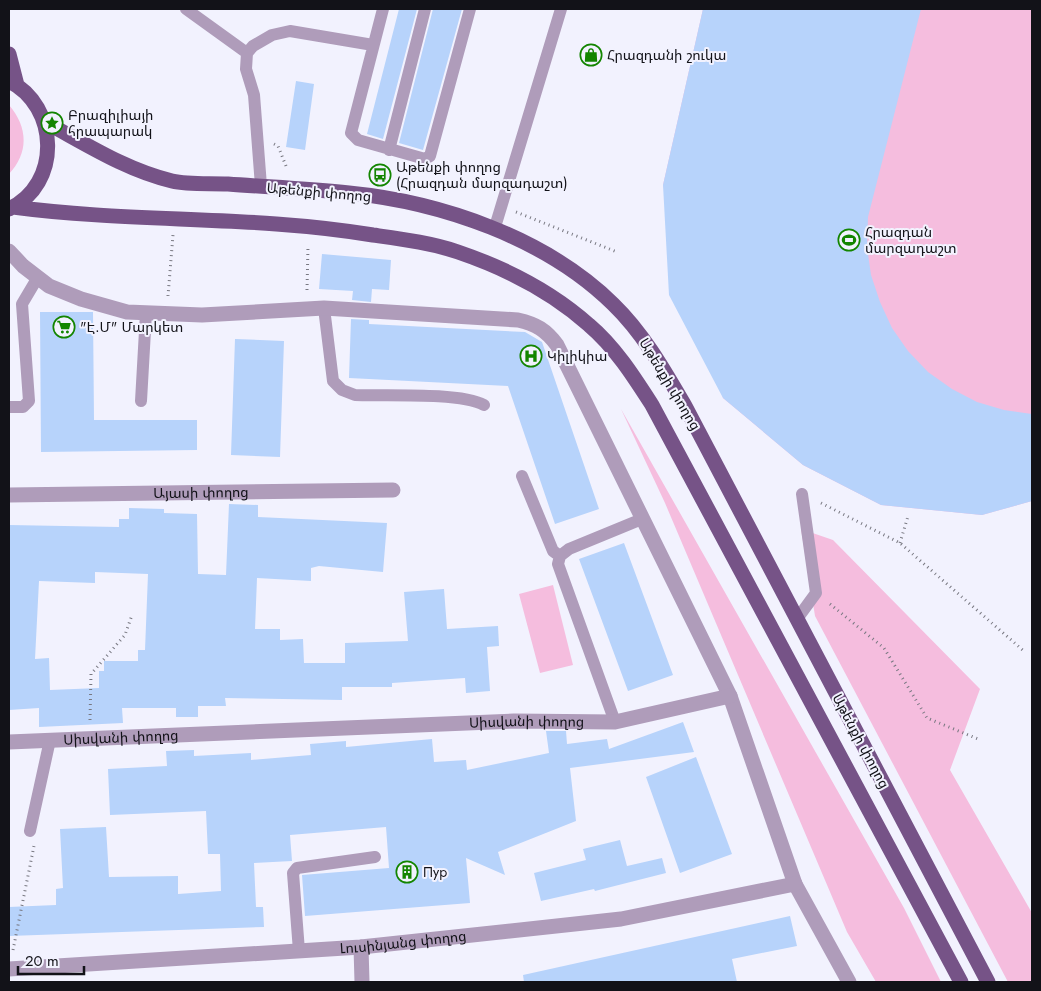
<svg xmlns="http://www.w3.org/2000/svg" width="1041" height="991" font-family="Jost,'Noto Sans Armenian',sans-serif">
  <rect width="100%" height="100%" fill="#f2f2fe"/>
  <path fill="#f5bdde" d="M703 9H1032V501L982 515 881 505 803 465 723 398 663 185Z
    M9 105C28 127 29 153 9 174Z
    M621 409 904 908 941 982H876L847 932 665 503Z
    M801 529 833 540 980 689 950 770 1032 913V982H1008L815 616Z
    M553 585 573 665 540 673 519 594Z"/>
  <path fill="#b7d3fb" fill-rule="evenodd" d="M399 9H417L383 139 367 134Z
    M433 9H462L423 150 399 143Z
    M703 9H921L868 217 867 247 871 275 880 302 892 328 908 351 928 372 952 389 977 402 1004 410 1032 414V501L982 515 881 505 803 465 723 398 669 295 663 185Z
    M296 81 314 84 305 150 286 147Z
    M322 254 391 260 389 290 372 289 371 302 352 300 353 291 319 289Z
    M40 312H93L94 420H197V450L41 452Z
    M351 319 369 320V324L525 332 542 342 599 509 555 524 508 386 349 378Z
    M235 339 284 341 280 457 231 455Z
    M229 504 258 505V517L387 523 383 572 319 566 311 568V581L257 578 255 629H280V640L303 639 304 663H345V643L408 641 404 592 444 589 447 629 498 626 499 646 487 647 490 691 466 693 465 678 392 683V687H342V700L225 698 226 706H198V717H176V708H122L123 723 39 727V708L9 710V525L119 527V519H129V508L164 509V513L197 514 198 574 226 575ZM95 572 148 574 145 650H138V661H104V671H99V688L50 690 49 658 35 659 39 581 95 583Z
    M624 543 673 675 628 691 579 559Z
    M683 722 694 752 570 768 576 821 498 852 505 875 466 858 470 903 305 916 302 875 389 868 386 827 290 835 292 861 254 863 256 907H263L264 927 9 936V907L56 905V889L63 888 60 829 106 827 109 877 178 876V894L221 891 220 854H208L206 811 110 815 108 769 167 766 166 751 194 750V756L251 753V760L311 755 310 744 346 741V747L432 739 434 762 466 760 467 770 549 753 546 731H566L567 744 607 739 609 749Z
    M696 757 732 854 680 873 646 777Z
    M620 840 627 866 662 858 666 873 595 891 594 889 541 901 534 873 586 860 583 849Z
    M790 916 797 946 732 959 737 982H524L523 975Z"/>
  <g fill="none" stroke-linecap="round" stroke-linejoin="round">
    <path stroke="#787881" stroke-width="3" stroke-dasharray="1 4" stroke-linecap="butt" d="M274 144 278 146 286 166
      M516 212 617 252
      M307 290 308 246
      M168 296 173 235
      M821 503 900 543 1025 652
      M900 543 908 516
      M830 604 884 648 927 718 978 739
      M90 720 91 674 125 635 132 615
      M13 950 34 846"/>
    <path stroke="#af9cba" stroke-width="12" d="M186 9 247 53
      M383 9 351 133 358 140 425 159 430 156 470 9
      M389 150 425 9
      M261 186 254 95 246 69 247 53 253 46 272 35 290 31 373 45
      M495 227 561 9
      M324 308 333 381 342 390 355 395C385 396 460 392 484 405
      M141 401 146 313
      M9 407H23L29 401 22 304 38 277
      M522 476 553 551 560 556
      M797 619 816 593 802 494
      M615 722 558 564 560 556 569 549 642 519
      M30 831 50 740
      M299 951 293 873 297 868 375 857"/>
    <g stroke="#af9cba" stroke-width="15">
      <path d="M9 251 23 266 49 286 81 299 127 312 202 315 324 308 518 320C536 324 546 330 557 345L730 696 795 884 849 982"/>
      <path id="s1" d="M9 495 393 490"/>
      <path id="s2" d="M9 742 514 721 615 722 730 696"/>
      <path d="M361 947 362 982"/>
      <path id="s3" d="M9 969 361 947 621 919 795 884"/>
    </g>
    <path stroke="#765387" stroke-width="15" d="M9 54 17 85
      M9 81C59 106 62 184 9 209
      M45 122C86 144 126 170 172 181 189 185 210 183 228 184 268 187 309 189 349 193 441 202 546 238 613 304 643 333 664 370 685 406L988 982
      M13 207C132 223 254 215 373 235 401 239 432 243 458 252 505 268 552 292 589 325 615 347 634 377 652 405L961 982"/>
  </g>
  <defs>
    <g id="shop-ring" transform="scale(1.125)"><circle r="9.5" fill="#f2f2fe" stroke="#138500" stroke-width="1.5"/><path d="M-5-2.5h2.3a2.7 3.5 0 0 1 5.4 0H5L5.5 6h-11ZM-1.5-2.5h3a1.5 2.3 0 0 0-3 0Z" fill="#138500"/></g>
    <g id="sight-ring" transform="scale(1.125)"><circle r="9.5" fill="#f2f2fe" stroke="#138500" stroke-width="1.5"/><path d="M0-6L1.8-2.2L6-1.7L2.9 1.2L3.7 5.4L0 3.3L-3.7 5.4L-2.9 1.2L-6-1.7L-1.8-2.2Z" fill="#138500"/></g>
    <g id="bus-ring" transform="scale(1.125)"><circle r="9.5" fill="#f2f2fe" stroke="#138500" stroke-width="1.5"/><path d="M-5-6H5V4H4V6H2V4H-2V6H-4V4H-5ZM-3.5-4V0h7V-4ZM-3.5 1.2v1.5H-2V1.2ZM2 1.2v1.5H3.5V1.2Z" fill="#138500"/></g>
    <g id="stadium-ring" transform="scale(1.125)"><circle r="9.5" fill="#f2f2fe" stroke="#138500" stroke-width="1.5"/><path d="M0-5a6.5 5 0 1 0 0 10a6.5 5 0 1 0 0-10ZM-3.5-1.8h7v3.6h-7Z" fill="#138500"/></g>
    <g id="supermarket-ring" transform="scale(1.125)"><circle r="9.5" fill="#f2f2fe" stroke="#138500" stroke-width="1.5"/><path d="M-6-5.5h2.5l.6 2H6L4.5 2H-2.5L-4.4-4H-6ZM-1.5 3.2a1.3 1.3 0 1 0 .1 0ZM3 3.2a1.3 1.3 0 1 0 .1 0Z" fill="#138500"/></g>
    <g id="hospital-ring" transform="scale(1.125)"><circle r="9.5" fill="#f2f2fe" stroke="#138500" stroke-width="1.5"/><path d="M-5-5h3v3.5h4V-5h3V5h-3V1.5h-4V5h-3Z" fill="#138500"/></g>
    <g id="building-ring" transform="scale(1.125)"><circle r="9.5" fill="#f2f2fe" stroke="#138500" stroke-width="1.5"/><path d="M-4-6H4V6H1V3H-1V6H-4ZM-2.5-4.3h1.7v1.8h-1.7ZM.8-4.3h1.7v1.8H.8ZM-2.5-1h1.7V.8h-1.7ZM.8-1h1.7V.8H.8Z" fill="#138500"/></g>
  </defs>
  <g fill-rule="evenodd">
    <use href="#shop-ring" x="591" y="55"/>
    <use href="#sight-ring" x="52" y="123"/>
    <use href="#bus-ring" x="380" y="175"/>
    <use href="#stadium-ring" x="849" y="240"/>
    <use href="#supermarket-ring" x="64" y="327"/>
    <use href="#hospital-ring" x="531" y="356"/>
    <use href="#building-ring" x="407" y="872"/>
  </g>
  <g text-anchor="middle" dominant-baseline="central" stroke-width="4" stroke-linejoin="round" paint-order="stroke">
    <g font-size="14" fill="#121218" stroke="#f2f2fe" text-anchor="start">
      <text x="607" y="55">Հրազդանի շուկա</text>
      <text x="68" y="115">Բրազիլիայի<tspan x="68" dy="16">հրապարակ</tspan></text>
      <text x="396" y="167">Աթենքի փողոց<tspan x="396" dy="16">(Հրազդան մարզադաշտ)</tspan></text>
      <text x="865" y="232">Հրազդան<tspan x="865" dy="16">մարզադաշտ</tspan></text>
      <text x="80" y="327">"Է.Մ" Մարկետ</text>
      <text x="547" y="356">Կիլիկիա</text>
      <text x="423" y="872">Пур</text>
    </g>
    <g font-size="14" fill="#121218" stroke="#f2f2fe">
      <text transform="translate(319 192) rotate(5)">Աթենքի փողոց</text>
      <text transform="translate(670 384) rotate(59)">Աթենքի փողոց</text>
      <text stroke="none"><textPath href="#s1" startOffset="192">Այասի փողոց</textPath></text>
      <text stroke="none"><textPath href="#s2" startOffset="518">Սիսվանի փողոց</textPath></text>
      <text stroke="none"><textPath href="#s2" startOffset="112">Սիսվանի փողոց</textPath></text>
      <text transform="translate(861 741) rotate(62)">Աթենքի փողոց</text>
      <text stroke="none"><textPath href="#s3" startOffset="395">Լուսինյանց փողոց</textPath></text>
    </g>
  </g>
  <rect width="1041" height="991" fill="none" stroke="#121218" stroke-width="20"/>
  <path d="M18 966v8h66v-8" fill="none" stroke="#121218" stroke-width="2.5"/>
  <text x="25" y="966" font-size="15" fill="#121218" stroke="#f2f2fe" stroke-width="4" paint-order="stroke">20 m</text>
</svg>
